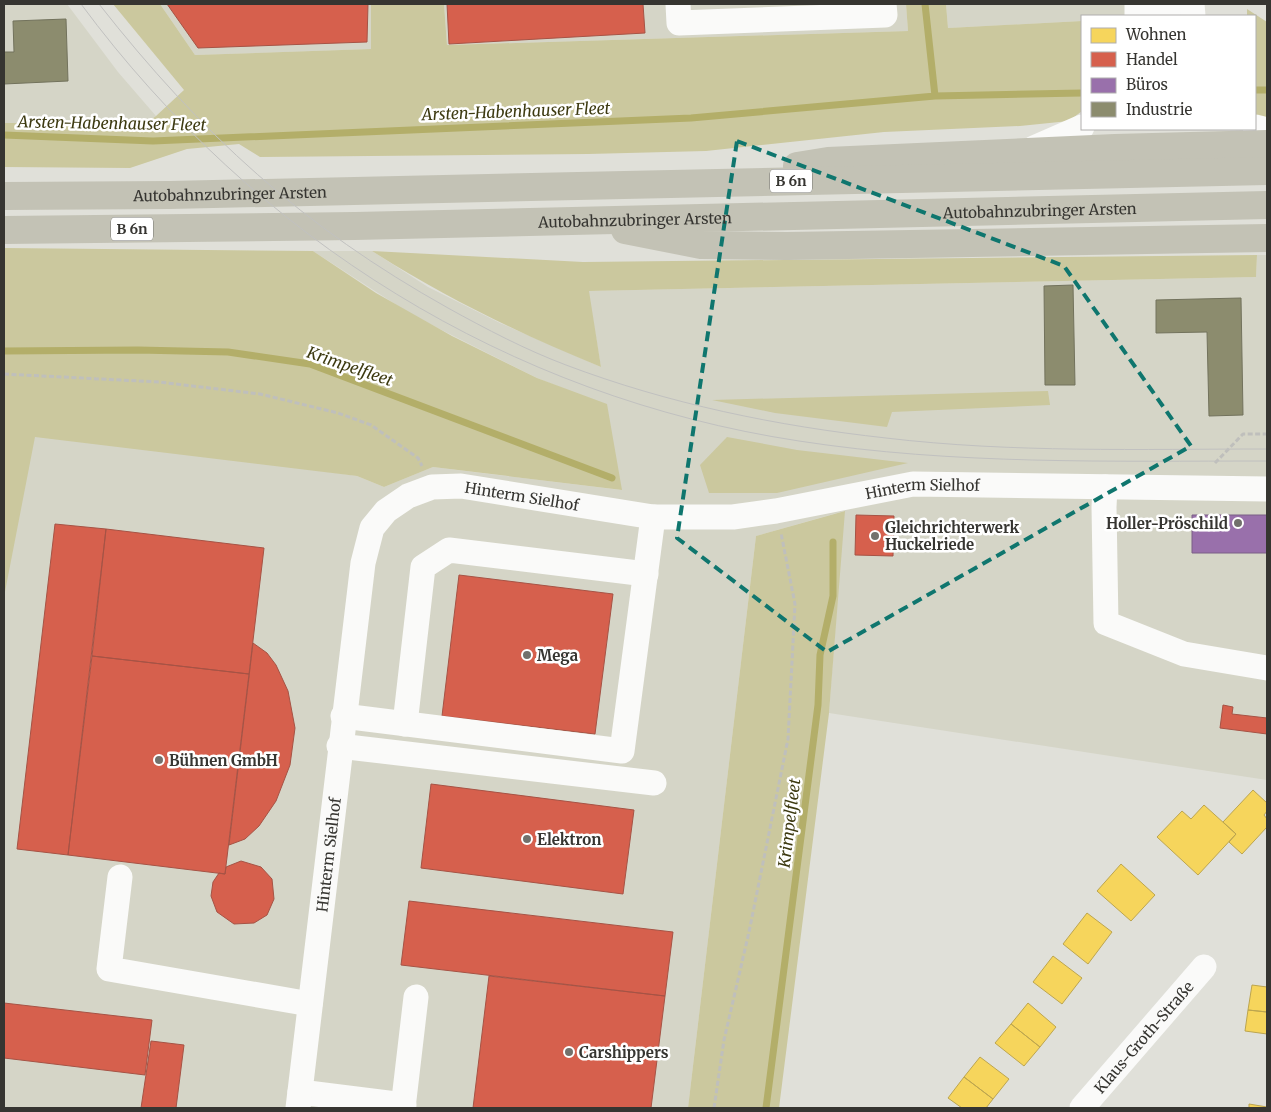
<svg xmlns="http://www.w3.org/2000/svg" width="1271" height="1112" font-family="Merriweather,serif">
  <rect width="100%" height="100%" fill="#e0e0d9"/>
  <path fill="#d5d5c7" d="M4 4H67L118 72 156 116 146 123H4Z
    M160 4H371L372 49 195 55Z
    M444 4H906L908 31 447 45Z
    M946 4H1127V16H1082V21L948 28Z
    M313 251H372L428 287 500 323 601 367 588 291 1256 277 1257 255H1267V780L829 713 844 511 756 536 688 1108H4V551L25 429 357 476 384 487 433 467 621 490 570 391 537 378 412 315Z"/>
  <path fill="#cbc89e" d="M113 4H160L195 55 371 49V4H444L447 45 908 31 906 4H946L948 28 1082 21V111L1069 121 1020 126 884 132 706 151 588 154 260 157 239 144 187 149 130 168 4 167V123H146L156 116 184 90Z
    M1247 9 1267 22V122L1255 116V16H1247Z
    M4 248 313 251 376 293 452 336 537 378 607 404 622 490 433 467 384 487 357 476 35 437 4 597Z
    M372 251 583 262 1257 255 1256 277 589 291 601 367C520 334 446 298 372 251Z
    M1048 391 1050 405 892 412 887 427 775 413 712 400Z
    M727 437 797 450 908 463 777 493H709L700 465Z
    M845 511 829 713 779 1108H688L756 536Z"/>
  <path fill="#f6d55c" stroke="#bca54f" d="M1253 790 1267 803V811L1264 815 1267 819V827L1242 854 1229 842 1236 834 1223 822Z
    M1204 805 1236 834 1198 875 1157 837 1182 811 1191 819Z
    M1121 864 1155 895 1131 921 1097 891Z
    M1087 913 1112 932 1088 964 1063 944Z
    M1053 956 1082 978 1062 1004 1033 982Z
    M1252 985 1267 987V1012L1248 1010Z
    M1028 1003 1056 1027 1040 1047 1011 1024Z
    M1248 1010 1267 1012V1034L1245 1031Z
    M1011 1024 1040 1047 1024 1066 995 1043Z
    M980 1057 1009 1079 993 1099 964 1077Z
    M964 1077 993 1099 986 1108H962L948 1098Z
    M1249 1104 1267 1107V1108H1249Z"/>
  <path fill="#d6604d" stroke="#a65345" d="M167 4H368L367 42 198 48Z
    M447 4H643L645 33 449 44Z
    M856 515 894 516 893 556 855 555Z
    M55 524 106 529 68 855 17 849Z
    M106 529 264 548 249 674 92 656Z
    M459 575 613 594 595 734 442 716Z
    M253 643 267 653 276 665 288 691 295 728 290 765 276 801 259 826 245 839 229 845Z
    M92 656 249 674 225 874 68 855Z
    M1223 705 1233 707 1232 714 1267 718V734L1220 728Z
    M431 784 634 810 623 894 421 868Z
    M241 861 261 867 272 879 274 899 267 915 254 923 234 924 217 912 211 896 213 882 219 873 225 874 226 867Z
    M409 901 673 932 665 996 401 965Z
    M489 976 665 996 651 1108H473Z
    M4 1003 152 1020 145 1075 4 1058Z
    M151 1041 184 1045 176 1108H141Z"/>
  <path fill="#9970ab" stroke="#7b5e86" d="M1192 515H1267V553H1192Z"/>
  <path fill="#8c8c6e" stroke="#72725c" d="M66 19 68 81 4 84V52H14L13 21Z
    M1073 285 1075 385H1045L1044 286Z
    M1241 298 1243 415 1209 416 1207 332 1156 333V300Z"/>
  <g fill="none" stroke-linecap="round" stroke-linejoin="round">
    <path stroke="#b3ae69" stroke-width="7" d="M925 4 935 96
      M1255 90H1267
      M4 135 153 141 691 118 935 96 1082 93
      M4 351 138 350 228 352 310 364 612 478
      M766 1108 818 705 820 655 833 596V542"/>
    <path stroke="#bfbfbc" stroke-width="3" stroke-dasharray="5 2.5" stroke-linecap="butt" d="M4 374 159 382 260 394 338 413 371 425 418 458 422 466
      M1215 463 1243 434H1267
      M714 1108 724 1040 749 932 788 739 795 604 781 533"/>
    <g stroke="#fafaf9" stroke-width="25">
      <path d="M678 4 679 23 885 15 884 4"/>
      <path d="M1152 4 1165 6 1176 4"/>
      <path d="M1192 4 1193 16"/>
      <path d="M1137 16V4"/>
      <path d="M1255 127 1267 130"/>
      <path d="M1034 148 1082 127"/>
      <path d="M1105 487 1104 507 1106 623 1184 654 1267 668"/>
      <path d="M343 716 622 751 653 517"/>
      <path d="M405 724 423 567 449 550 646 574"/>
      <path d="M339 746 654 783"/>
      <path d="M120 877 109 969 310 1004"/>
      <path d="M300 1092 404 1105"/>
      <path id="s1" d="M298 1108 363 563 372 528 386 511 408 496 432 487 461 486 653 517H733L776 511 913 484 1267 489"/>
      <path d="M403 1108 416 997"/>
      <path id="s2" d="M1082 1108 1204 967"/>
    </g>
    <g stroke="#c3c2b5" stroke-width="28">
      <path d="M797 166 828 161 1115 148 1267 144"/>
      <path id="s3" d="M4 196 170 195 1267 171"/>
      <path id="s4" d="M4 230 355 226 1267 205"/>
      <path d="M625 230 701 245 787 246 1267 238"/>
    </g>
    <path stroke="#c1c1c0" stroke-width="1" d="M81 4C255 239 509 397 799 441 954 465 1111 461 1267 461
      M99 4C201 134 303 227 448 308 486 329 526 350 566 365 669 404 777 426 886 438 1012 453 1141 449 1267 449"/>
  </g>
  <path fill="none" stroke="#0f766e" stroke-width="4" stroke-dasharray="10 6" stroke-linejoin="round" d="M737 141 1064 266 1191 446 827 652 677 538Z"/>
  <g fill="#72716c" stroke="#fff" stroke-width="2">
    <circle cx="1238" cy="523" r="5"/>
    <circle cx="875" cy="536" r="5"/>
    <circle cx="527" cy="655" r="5"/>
    <circle cx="159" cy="760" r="5"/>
    <circle cx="527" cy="839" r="5"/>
    <circle cx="569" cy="1052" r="5"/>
  </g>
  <g text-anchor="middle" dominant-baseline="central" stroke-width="5" stroke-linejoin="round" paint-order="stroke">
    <g fill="#fff" stroke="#72726f" stroke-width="1">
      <rect x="770" y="169.5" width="42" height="23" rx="4"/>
      <rect x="111" y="217.5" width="42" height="23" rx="4"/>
    </g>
    <g font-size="14" font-weight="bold" fill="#363531">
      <text x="791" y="181">B 6n</text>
      <text x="132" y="229">B 6n</text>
    </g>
    <g font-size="15" fill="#363531" stroke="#fff">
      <text stroke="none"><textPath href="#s3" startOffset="226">Autobahnzubringer Arsten</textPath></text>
      <text stroke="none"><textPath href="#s4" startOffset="1036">Autobahnzubringer Arsten</textPath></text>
      <text stroke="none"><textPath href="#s4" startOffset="631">Autobahnzubringer Arsten</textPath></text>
      <text stroke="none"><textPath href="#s1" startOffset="1155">Hinterm Sielhof</textPath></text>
      <text stroke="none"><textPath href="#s1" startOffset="750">Hinterm Sielhof</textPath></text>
      <text stroke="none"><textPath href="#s1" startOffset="255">Hinterm Sielhof</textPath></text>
      <text stroke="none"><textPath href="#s2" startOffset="94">Klaus-Groth-Straße</textPath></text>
    </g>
    <g font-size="15" font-weight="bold" fill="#363531" stroke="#fff" text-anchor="start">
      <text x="1228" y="523" text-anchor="end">Holler-Pröschild</text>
      <text x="885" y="527">Gleichrichterwerk<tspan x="885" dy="17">Huckelriede</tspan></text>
      <text x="537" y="655">Mega</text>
      <text x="169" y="760">Bühnen GmbH</text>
      <text x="537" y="839">Elektron</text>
      <text x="579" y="1052">Carshippers</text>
    </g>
    <g font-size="16" font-style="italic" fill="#3d3a11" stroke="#fff">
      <text transform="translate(516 111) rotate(-2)">Arsten-Habenhauser Fleet</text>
      <text transform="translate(112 123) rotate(1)">Arsten-Habenhauser Fleet</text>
      <text transform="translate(350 366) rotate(19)">Krimpelfleet</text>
      <text transform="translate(789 823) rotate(-83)">Krimpelfleet</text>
    </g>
  </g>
  <rect width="1271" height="1112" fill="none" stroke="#363531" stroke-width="10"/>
  <rect x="1081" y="15" width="175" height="115" fill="#ffffff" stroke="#afaead"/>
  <rect x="1091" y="28" width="25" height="15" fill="#f6d55c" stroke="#afaead"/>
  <text x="1126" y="40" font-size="15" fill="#363531">Wohnen</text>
  <rect x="1091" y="52" width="25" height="15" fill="#d6604d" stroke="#afaead"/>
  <text x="1126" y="65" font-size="15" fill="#363531">Handel</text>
  <rect x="1091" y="78" width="25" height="15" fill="#9970ab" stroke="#afaead"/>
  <text x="1126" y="90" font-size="15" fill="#363531">Büros</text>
  <rect x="1091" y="102" width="25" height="15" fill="#8c8c6e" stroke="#afaead"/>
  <text x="1126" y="115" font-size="15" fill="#363531">Industrie</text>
</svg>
